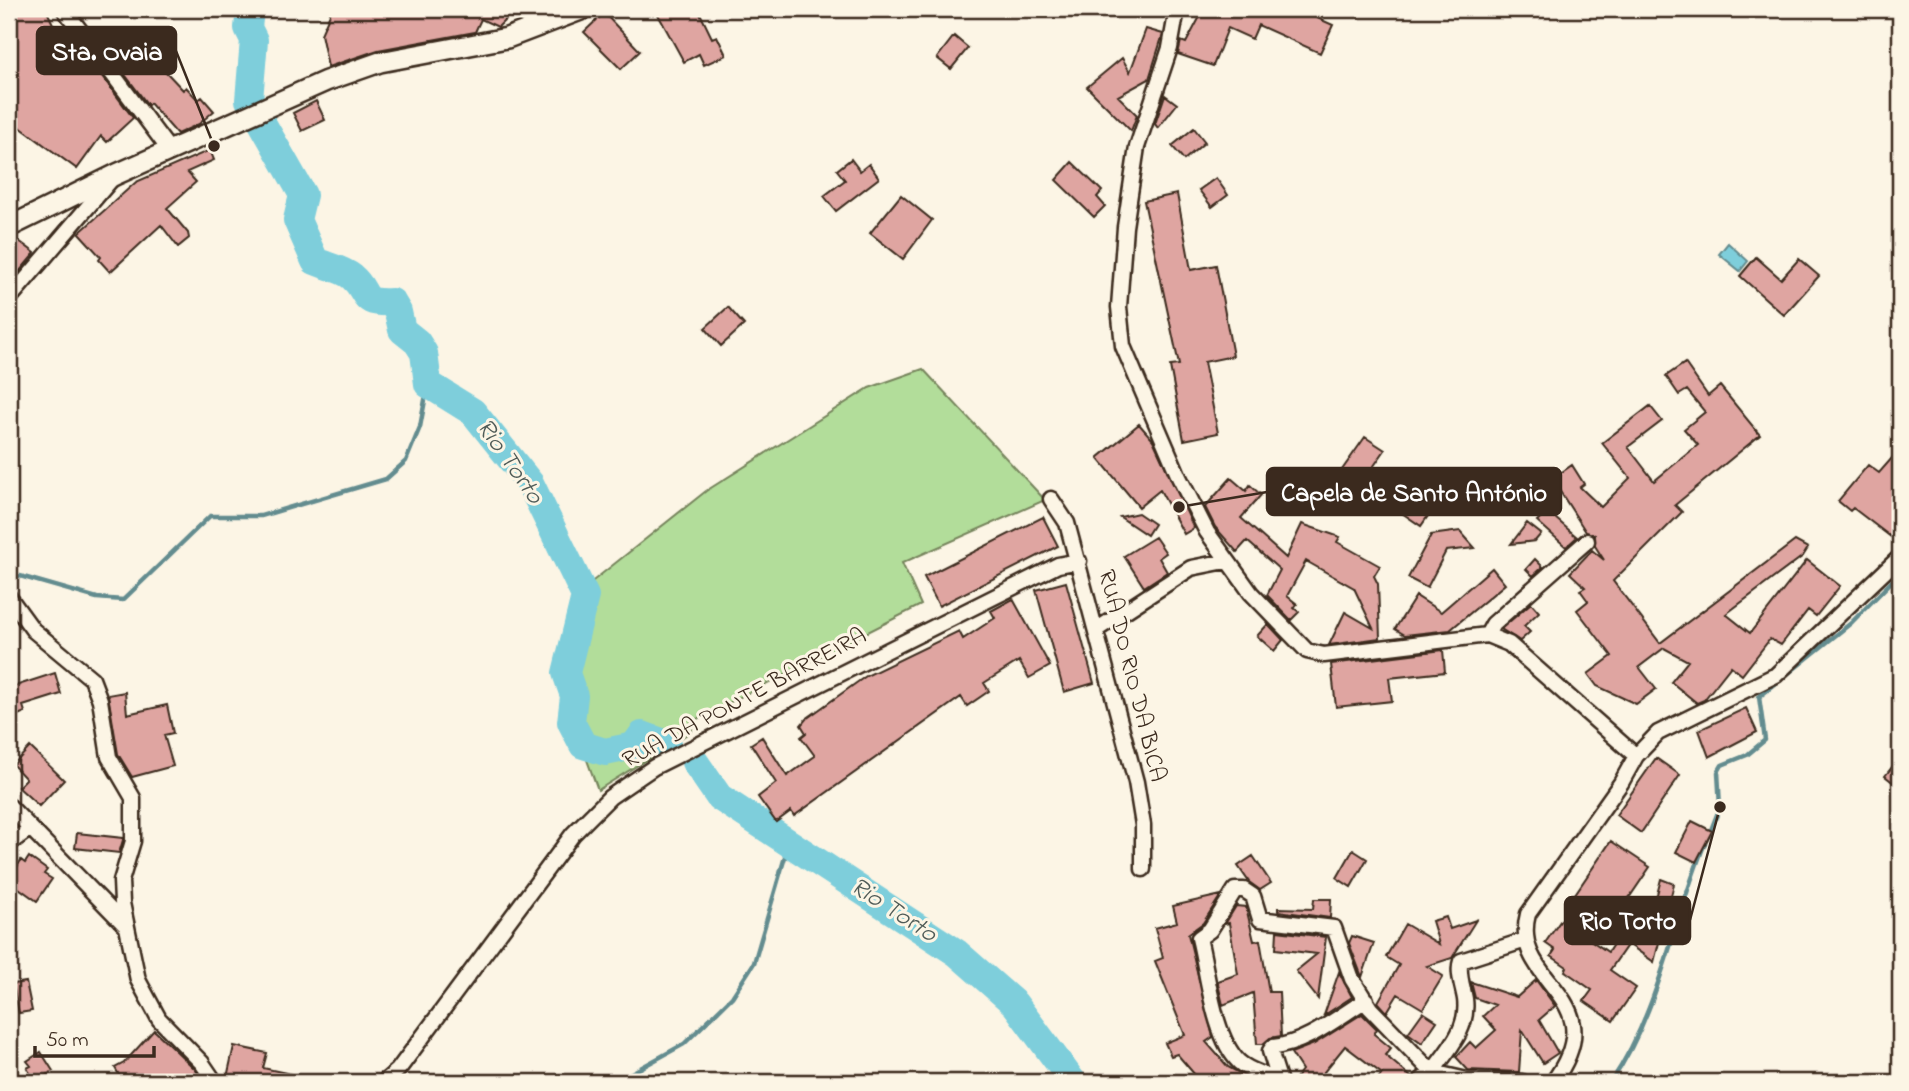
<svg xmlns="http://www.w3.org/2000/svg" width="1909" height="1091" font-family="'Indie Flower',sans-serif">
  <rect width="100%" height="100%" fill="#fcf5e5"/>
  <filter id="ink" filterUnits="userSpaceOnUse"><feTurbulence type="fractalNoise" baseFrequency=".0143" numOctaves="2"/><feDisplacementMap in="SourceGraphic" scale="14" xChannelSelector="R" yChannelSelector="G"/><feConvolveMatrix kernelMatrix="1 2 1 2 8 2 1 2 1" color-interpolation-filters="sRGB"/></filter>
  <g filter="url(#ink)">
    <path fill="#b2dd9a" stroke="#76845c" stroke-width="2" d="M923 369 1045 500 902 563 921 605 691 722 692 731 598 790 579 738 575 627 591 590 589 584 706 491 869 388Z"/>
    <path fill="#7ecedb" stroke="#638c8f" stroke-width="2" d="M1728 243 1748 261 1740 271 1719 254Z"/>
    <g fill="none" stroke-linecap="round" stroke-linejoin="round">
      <path stroke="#638c8f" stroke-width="4.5" d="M20 576 97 598 123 600 210 516H261L386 479 406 461 420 427 428 384
        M1709 835 1720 807 1718 772 1722 765 1747 755 1765 740 1759 697 1851 623 1900 573
        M615 1082 684 1044 732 997 754 963 789 843
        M1611 1082C1660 1010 1672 923 1705 843"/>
      <path stroke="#7ecedb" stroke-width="28" d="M250 9 248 28 254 40 249 100 303 195 297 220 315 261C326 266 343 269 352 277 370 292 358 304 392 302L398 312 402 330 417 342 424 353 428 384 473 412 530 483 585 596 566 673 574 696 571 722 583 745 605 752 634 746 642 735 667 744
        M695 762 719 797 957 953 1015 1004 1073 1082"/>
    </g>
    <path fill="#dfa5a1" stroke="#3b2a1e" stroke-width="2" d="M12 9H46L59 37 69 32 133 118 107 142 101 136 77 169 9 119V13Z
      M332 9H516L498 27 481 19 475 32 378 50 328 67 321 34Z
      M655 9H698L712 38 717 36 726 55 704 65 699 54 684 62Z
      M1204 9H1297L1333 25 1320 53 1258 25 1252 39 1228 28 1213 66 1178 54 1181 41 1186 43Z
      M604 13 640 51 621 69 584 32Z
      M1146 29 1163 34 1149 79 1118 96 1137 115 1131 131 1087 87 1122 58 1130 72Z
      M954 36 968 48 951 69 937 58Z
      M136 40 183 90 186 87 198 100 202 97 214 111 199 124 177 134 150 103 148 105 114 60Z
      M1165 95 1177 104 1158 128 1155 124Z
      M316 101 325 120 302 131 293 113Z
      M1194 128 1205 142 1184 160 1172 146Z
      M210 150 214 160 187 172 196 182 167 208 188 233 189 238 178 247 161 225 110 272 99 260 101 257 79 233 136 182Z
      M851 159 860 171 869 164 879 178 836 211 824 196 845 180 837 170Z
      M1072 162 1102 191 1097 197 1105 206 1094 217 1056 180Z
      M1216 178 1228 195 1212 207 1199 190Z
      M1177 194 1191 270 1216 265 1233 356 1204 362 1218 433 1184 440 1170 366 1179 365 1144 201Z
      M901 195 932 220 903 259 870 233Z
      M15 238 35 253 9 284V264L14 257 9 253V247Z
      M1756 257 1781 279 1799 259 1819 276 1784 315 1740 276Z
      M728 307 744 325 721 346 705 328Z
      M1685 363 1708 396 1720 386 1760 435 1675 505 1682 512 1613 581 1660 643 1795 541 1808 548 1803 556 1726 614 1750 633 1807 560 1840 586 1816 616 1808 610 1781 645 1770 639 1742 675 1731 666 1704 700 1697 703 1671 682 1688 661 1664 648 1639 667 1656 689 1636 704 1597 686 1588 674 1612 656 1577 610 1588 601 1580 590 1585 587 1570 573 1592 550 1604 560 1595 546V535L1586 532 1552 479 1572 465 1584 484 1580 487 1601 507 1630 478 1602 443 1650 406 1662 421 1628 447 1654 481 1698 445 1684 429 1705 412 1687 390 1679 395 1666 376Z
      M1139 424 1153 440 1194 528 1184 534 1160 490 1139 507 1098 458Z
      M1365 437 1385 450 1348 503 1328 490Z
      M1900 449V525L1891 537 1853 508 1850 511 1838 501 1868 465 1879 473Z
      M1427 477 1446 490 1421 526 1402 513Z
      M1231 478 1246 491 1250 485 1261 495 1241 518 1286 558 1302 524 1340 537 1337 542 1380 566 1374 576 1378 584 1380 638 1329 645 1345 612 1373 628 1354 588 1306 561 1287 596 1297 604 1294 608 1299 612 1291 620 1267 595 1280 570 1247 541 1237 552 1215 527 1205 507Z
      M1547 511 1577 537 1566 547 1537 521Z
      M1138 513 1154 524 1147 535 1120 517Z
      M1043 517 1058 546 939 606 924 577Z
      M1527 523 1541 534 1535 541 1511 544Z
      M1460 531 1475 548 1446 551 1427 588 1408 578 1431 535Z
      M1155 537 1166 553 1159 558 1167 572 1144 587 1124 556Z
      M1535 559 1543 567 1533 576 1526 569Z
      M1492 568 1505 584 1450 630 1405 635 1395 629 1416 596 1441 612Z
      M1066 582 1094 683 1064 692 1036 590Z
      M1013 599 1050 666 1029 678 1019 661 984 683 989 691 967 706 961 697 794 816 791 811 776 822 758 797 776 783 751 744 762 737 787 776 815 756 801 737 806 733 801 725 806 719 866 676 959 631 963 639 995 618 991 611Z
      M1531 603 1539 612 1524 626 1530 632 1520 641 1501 629Z
      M1268 624 1283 640 1274 651 1257 636Z
      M1443 650 1445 672 1389 678 1392 701 1336 707 1331 664Z
      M55 673 61 694 23 706 25 712 9 719V688Z
      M125 692 127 714 167 705 173 733 164 735 173 766 132 777 118 754 108 695Z
      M1746 708 1757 732 1709 757 1699 730Z
      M30 747 64 780 39 806 18 787 26 779 13 765Z
      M1900 757V776L1895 784 1885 776Z
      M1656 758 1680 775 1641 833 1616 815Z
      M1692 821 1712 831 1696 862 1676 852Z
      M77 833 123 838V840L119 853 75 848Z
      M1611 841 1650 867 1614 920 1575 894Z
      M1353 850 1367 859 1351 887 1337 878Z
      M1253 856 1271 883 1260 890 1249 882 1238 866Z
      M29 857 47 870 44 874 52 879 37 901 9 881 21 860 25 863Z
      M1661 879 1674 884 1654 962 1628 944 1610 970 1636 988 1613 1021 1584 1001 1592 990 1565 971 1567 967 1551 956 1555 950 1545 943 1561 920 1608 952 1624 927 1645 940Z
      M1221 895 1203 923 1188 934 1213 1037 1206 1042 1228 1067 1256 1082H1201L1177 1054 1171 1056 1165 1043 1185 1035 1155 961 1163 958 1155 928 1177 922 1173 906Z
      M1314 899H1331L1330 918 1278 911V908L1313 909Z
      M1236 906 1246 907 1254 941 1260 940 1269 992H1279L1281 1036 1270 1038 1263 1044H1257L1253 993 1223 1005 1218 984V981L1238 974 1229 923 1225 924Z
      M1446 917 1450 929 1476 920 1452 958 1427 966 1443 976 1423 1009 1398 994 1387 1012 1378 1002 1399 965 1386 957 1405 924 1439 944 1432 921Z
      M1277 931 1326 937 1318 999 1296 971 1317 954 1276 949Z
      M1352 936 1374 943 1362 977 1349 943Z
      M1339 972 1352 997 1323 1016 1324 1015Z
      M1536 980 1555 1006 1539 1020 1558 1053 1543 1063 1522 1030 1519 1072 1468 1070 1456 1057 1470 1042 1476 1048 1496 1030 1483 1016 1495 1005 1475 998 1471 982 1517 997Z
      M26 982 32 1011 19 1013 13 984Z
      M1423 1012 1437 1021 1422 1043 1408 1033Z
      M1362 1014 1377 1029 1374 1034 1391 1048 1385 1055 1411 1077 1410 1082H1375L1382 1074 1345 1046 1320 1077 1317 1075 1311 1082H1293L1302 1070 1291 1053 1314 1044Z
      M154 1030 195 1069 204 1082H123L115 1068 124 1063Z
      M234 1046 267 1053 263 1068 305 1077 304 1082H226Z
      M41 1052 53 1071 35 1082 27 1068 31 1066 27 1061Z"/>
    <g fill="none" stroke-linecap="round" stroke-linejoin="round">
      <g stroke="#3b2a1e" stroke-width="19">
        <path id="street" d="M64 9 170 151
          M1177 9 1170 48 1137 147 1125 227 1119 307 1123 346 1179 477 1207 532 1251 593 1307 651 1324 655 1487 635 1509 644 1636 756
          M9 299 110 181
          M1051 499 1067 523 1136 782 1143 825V869
          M9 597 33 630 92 679 100 700 109 757 133 798V841L121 881 122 903 138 980 159 1019 202 1063 215 1082
          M1096 630 1191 568 1226 561
          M1487 635 1493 624 1587 541
          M9 806 126 926
          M9 844 29 829
          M384 1082 398 1070 573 834 610 797 654 767 1058 565 1079 561
          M1278 1082C1266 1074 1250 1072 1239 1062 1213 1037 1208 973 1199 938L1210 930 1235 890H1244L1253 896 1260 919 1334 928 1352 979 1370 1008 1432 1072C1449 1049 1469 1028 1465 999 1463 987 1457 972 1461 961L1526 940
          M1280 1082 1270 1051 1273 1047C1306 1044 1338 1017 1366 1000
          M1419 1082 1432 1072 1467 1080 1522 1082
          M1553 1082C1617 995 1509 985 1528 914L1621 783 1636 756 1658 733 1776 675 1900 557"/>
      </g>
      <g stroke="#3b2a1e" stroke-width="24">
        <path id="secondary" d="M9 227 117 174 326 81 380 62 507 38 583 9"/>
      </g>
      <use href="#street" stroke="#fcf5e5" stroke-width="14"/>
      <use href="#secondary" stroke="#fcf5e5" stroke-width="19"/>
    </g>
  </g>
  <g text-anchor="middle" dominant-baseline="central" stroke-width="6" stroke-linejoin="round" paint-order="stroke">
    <g font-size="24" fill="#3b2a1e" stroke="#fcf5e5">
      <text transform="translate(1131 676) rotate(76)">RUA DO RIO DA BICA</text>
      <text transform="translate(745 699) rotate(-28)">RUA DA PONTE BARREIRA</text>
    </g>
    <g font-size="26" font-style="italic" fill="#4f5b57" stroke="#fcf5e5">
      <text transform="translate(509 462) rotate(55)">Rio Torto</text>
      <text transform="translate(893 911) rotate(33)">Rio Torto</text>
    </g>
  </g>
  <path fill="none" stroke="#3b2a1e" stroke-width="2.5" d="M214 146L176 51M1179 507L1267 492M1720 807L1690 920"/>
  <g fill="#3b2a1e" stroke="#fcf5e5" stroke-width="2.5">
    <circle cx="214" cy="146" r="7"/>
    <circle cx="1179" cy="507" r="7"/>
    <circle cx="1720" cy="807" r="7"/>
  </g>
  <g fill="#3b2a1e" stroke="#3b2a1e" stroke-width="2.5">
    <rect x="37" y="27" width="139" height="47" rx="7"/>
    <rect x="1267" y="468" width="294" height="47" rx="7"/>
    <rect x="1565" y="897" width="125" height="47" rx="7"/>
  </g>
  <g font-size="26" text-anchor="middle" font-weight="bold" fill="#fff">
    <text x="107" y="60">Sta. Ovaia</text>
    <text x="1414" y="501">Capela de Santo António</text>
    <text x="1628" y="929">Rio Torto</text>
  </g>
  <rect width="1909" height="1091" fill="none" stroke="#fcf5e5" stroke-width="35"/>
  <rect x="18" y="18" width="1874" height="1056" fill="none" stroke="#3b2a1e" stroke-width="2.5" filter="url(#ink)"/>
  <path d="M35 1046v10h119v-10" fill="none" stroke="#3b2a1e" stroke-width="3.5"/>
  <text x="46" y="1046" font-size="21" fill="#3b2a1e" stroke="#fcf5e5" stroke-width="5" paint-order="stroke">50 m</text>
</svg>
